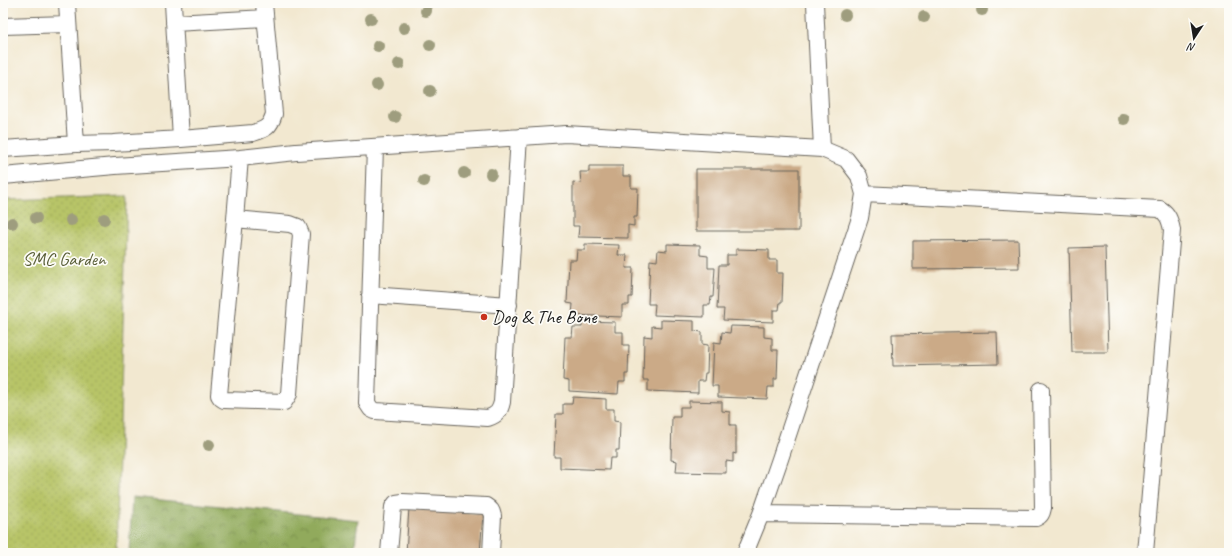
<svg xmlns="http://www.w3.org/2000/svg" width="1232" height="556" font-family="Caveat,sans-serif">
  <defs>
    <pattern id="forest-crowns" width="20" height="18" patternUnits="userSpaceOnUse"><rect width="20" height="18" fill="#91aa5c"/><path d="M2 6a3 3 0 1 1 6 0M12 15a3 3 0 1 1 6 0" fill="none" stroke="#768a4b"/></pattern>
    <pattern id="park-dots" width="8" height="8" patternUnits="userSpaceOnUse"><rect width="8" height="8" fill="#b7c467"/><path d="M2 2h.1M6 6h.1" fill="none" stroke="#9da859" stroke-width="1.8" stroke-linecap="round"/></pattern>
  </defs>
  <rect width="100%" height="100%" fill="#fdfcf7"/>
  <filter id="ink" filterUnits="userSpaceOnUse"><feTurbulence type="fractalNoise" baseFrequency=".025" numOctaves="2"/><feDisplacementMap in="SourceGraphic" scale="8" xChannelSelector="R" yChannelSelector="G"/><feConvolveMatrix kernelMatrix="1 2 1 2 8 2 1 2 1" color-interpolation-filters="sRGB"/></filter>
  <filter id="wash" filterUnits="userSpaceOnUse"><feTurbulence type="fractalNoise" baseFrequency=".012" numOctaves="4" result="noise"/><feDisplacementMap in="SourceGraphic" scale="16" xChannelSelector="R" yChannelSelector="G"/><feGaussianBlur stdDeviation="0.9" result="paint"/><feColorMatrix in="noise" values="0 0 0 0 0 0 0 0 0 0 0 0 0 0 0 0 0 1.4 0 .05"/><feComposite in="paint" operator="in"/></filter>
  <g filter="url(#wash)">
    <rect width="100%" height="100%" fill="#f2e8d0"/>
    <path fill="url(#forest-crowns)" stroke="#56633c" d="M132 497 358 520 354 553H129Z"/>
    <path fill="url(#park-dots)" stroke="#6a7042" d="M127 196 116 553H3V200Z"/>
    <g id="blocks">
      <path fill="#cbaa87" d="M589 166H623V176H631V188H638L637 217H634V226L628 225V238L578 237 579 226H573V182L581 183 580 172H589Z
        M696 169H799V231H696Z
        M1018 240 1019 268 913 269V241Z
        M585 244 619 245 618 255H627L626 268H633L632 297H629V305H622V317L572 315 573 304 567 303 569 260H576L577 250H585Z
        M667 244 700 245V255L708 256V268H715L713 297H711L710 305H704V317L654 315 655 304H648L650 260 657 261 658 250 667 251Z
        M1105 247 1108 352H1072L1069 248Z
        M736 249 769 250V260H777V273H783L782 302H780L779 310H773V322L723 320 724 309H717L719 265H727V255H736Z
        M661 320 694 321V331L702 332V344L708 345 707 373H705L704 381H698V393L648 391V380H643L644 336 652 337V326L661 327Z
        M582 321 615 322V332H623V345H629L628 374H625V382H619L618 394 569 391V381L563 380 565 337H572L573 327H582Z
        M731 326 764 327V337L772 338V350H778L777 379H774V387H768L767 399 718 397V386H712L714 342 721 343 722 332 730 333Z
        M997 332 998 364 893 366 892 334Z
        M573 397 606 399V409H614V421L620 422 619 450H616V458H610L609 470 560 468V457H554L556 414H563V404H572Z
        M689 401 722 402V411L730 412V425H736V454L733 453V462L726 461V473L676 472 677 461 671 460 672 417H680V407H689Z
        M409 508 483 514 480 553H406Z"/>
    </g>
  </g>
  <g filter="url(#ink)">
    <use href="#blocks" fill-opacity="0" stroke="#67635b" stroke-width="1"/>
    <g fill="none" stroke-linecap="round" stroke-linejoin="round">
      <g stroke="#67635b" stroke-width="18">
        <path id="minor" d="M67 3 76 144 113 143 181 139 173 3
          M815 3 822 149
          M174 23 265 18
          M3 26 68 24
          M181 139 253 133C266 129 270 127 274 114L264 3
          M375 147 367 403 371 409 375 411 488 418C497 415 500 411 502 402L519 137
          M3 149 76 144
          M3 176 115 166 240 158 296 152 566 134 822 149 846 159 859 176 864 194 860 218 780 459 761 514 745 553
          M864 194 1160 209C1168 214 1170 220 1172 230L1145 553
          M235 219 290 224 298 227 301 234 289 394 284 402 224 400 221 398 219 395 235 219 240 158
          M370 295 509 305
          M761 514 1036 518C1041 516 1042 513 1043 508L1041 390
          M389 553 393 507 396 503 403 502 486 506C491 509 492 511 493 516L491 553"/>
      </g>
      <use href="#minor" stroke="#fff" stroke-width="16"/>
    </g>
    <g fill="#9e9d7e">
      <circle cx="982" cy="10" r="6"/>
      <circle cx="426" cy="11" r="6"/>
      <circle cx="845" cy="15" r="6"/>
      <circle cx="924" cy="17" r="6"/>
      <circle cx="371" cy="19" r="6"/>
      <circle cx="404" cy="28" r="6"/>
      <circle cx="430" cy="45" r="6"/>
      <circle cx="378" cy="46" r="6"/>
      <circle cx="399" cy="64" r="6"/>
      <circle cx="377" cy="85" r="6"/>
      <circle cx="430" cy="91" r="6"/>
      <circle cx="395" cy="117" r="6"/>
      <circle cx="1124" cy="119" r="6"/>
      <circle cx="464" cy="173" r="6"/>
      <circle cx="491" cy="174" r="6"/>
      <circle cx="424" cy="181" r="6"/>
      <circle cx="36" cy="218" r="6"/>
      <circle cx="104" cy="219" r="6"/>
      <circle cx="71" cy="220" r="6"/>
      <circle cx="12" cy="223" r="6"/>
      <circle cx="209" cy="445" r="6"/>
    </g>
  </g>
  <circle fill="#c8321e" stroke="#fdfcf7" stroke-width="1.5" cx="484" cy="317" r="4"/>
  <g text-anchor="middle" dominant-baseline="central" stroke-width="3.5" stroke-linejoin="round" paint-order="stroke">
    <g font-size="19" fill="#5a5f3a" stroke="#fdfcf7">
      <text x="64" y="259">SMC Garden</text>
    </g>
    <g font-size="19" fill="#1c1c1c" stroke="#fdfcf7" text-anchor="start">
      <text x="492" y="317">Dog &amp; The Bone</text>
    </g>
  </g>
  <rect width="1232" height="556" fill="none" stroke="#fdfcf7" stroke-width="16"/>
  <g transform="translate(1194 38) rotate(192)" stroke="#fdfcf7" stroke-width="3" paint-order="stroke">
  <path d="M0-3L7 15L0 10L-7 15Z" fill="#1c1c1c"/>
  <text y="-6" font-size="11" font-weight="bold" text-anchor="middle" fill="#1c1c1c">N</text>
  </g>
</svg>
